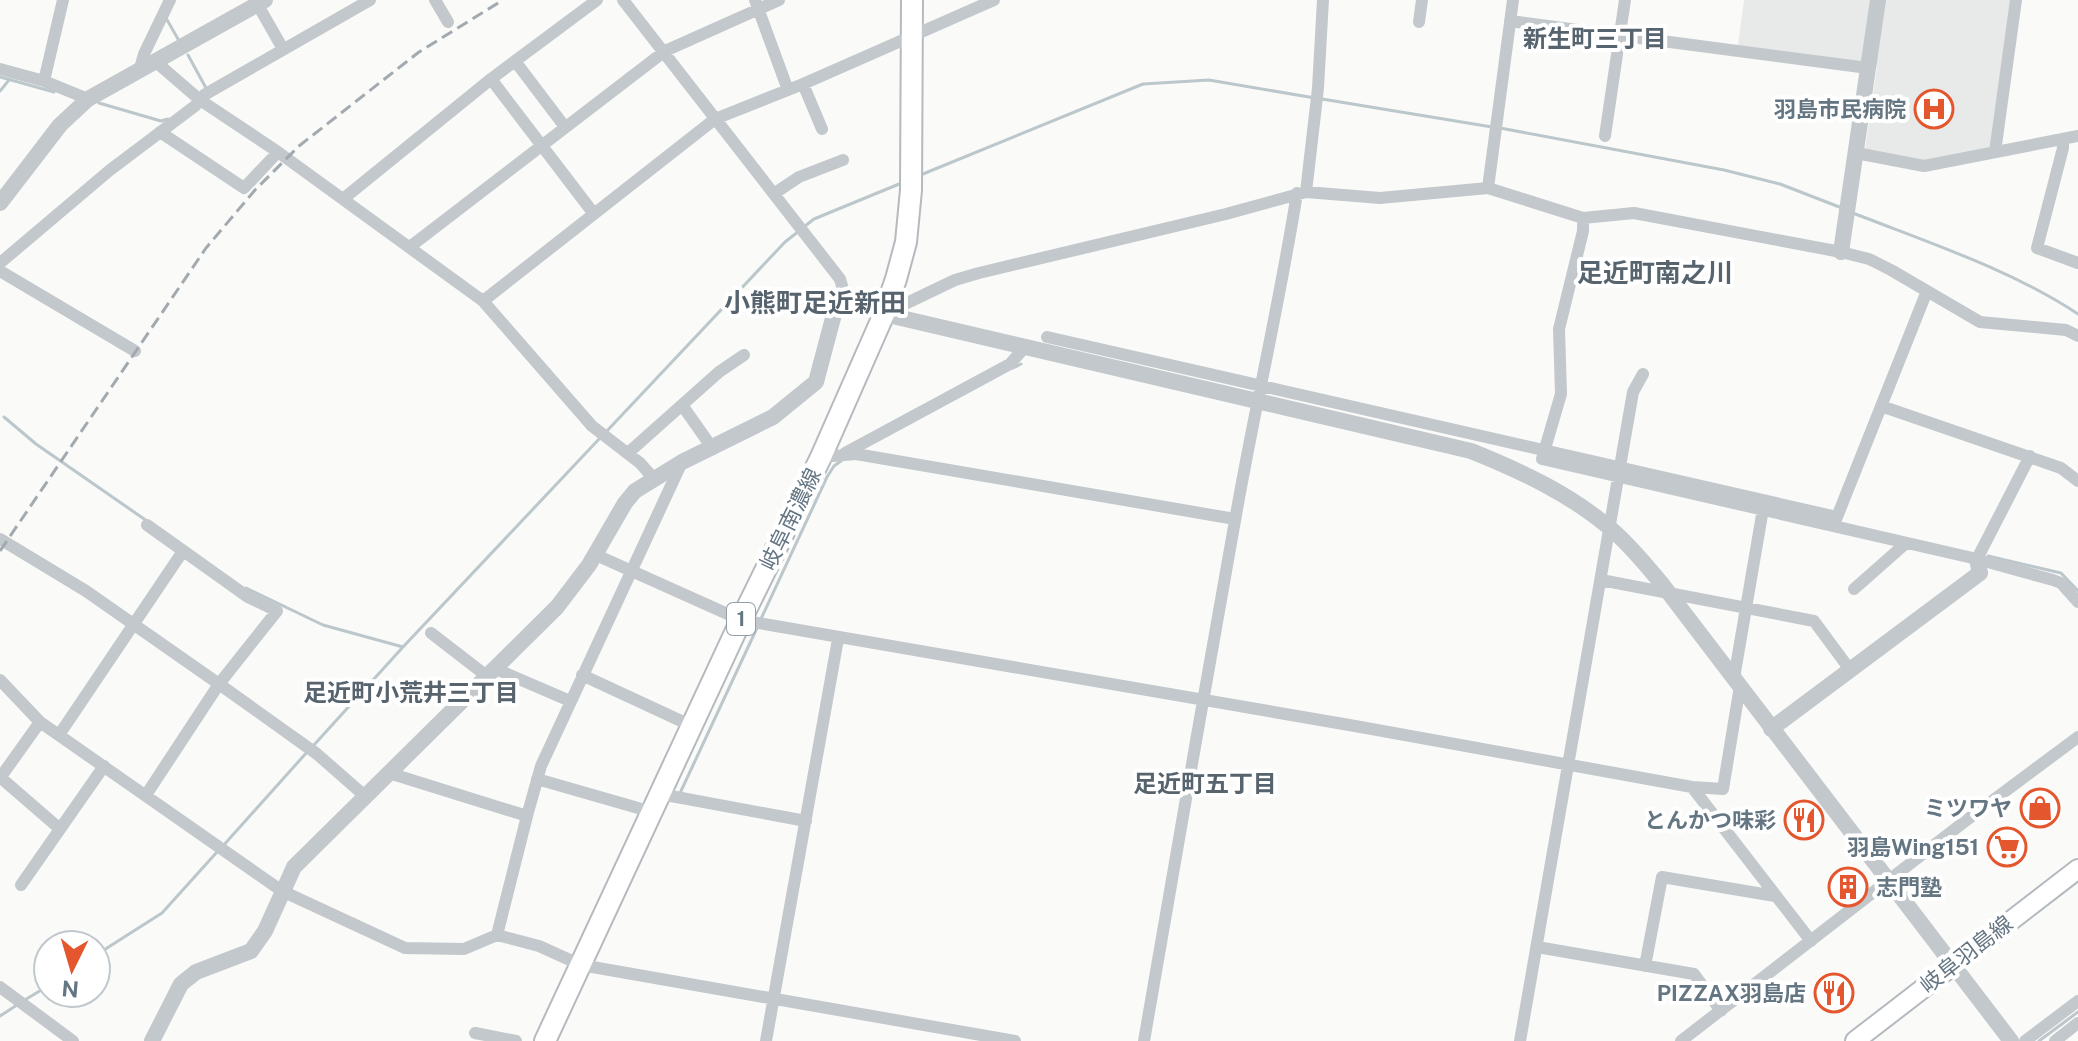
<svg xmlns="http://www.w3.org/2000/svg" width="2078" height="1041" font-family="'Public Sans','Noto Sans JP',sans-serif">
  <rect width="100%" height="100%" fill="#fafaf8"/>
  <path fill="#e8e9e9" d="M1744 0H2012L1992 151 1924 164 1865 150 1877 67 1741 49 1738 45Z"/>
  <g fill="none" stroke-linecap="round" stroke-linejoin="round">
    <path stroke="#bbc7cb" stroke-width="3" d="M166 18 178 39
      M188 55 206 88
      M0 77 54 92
      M0 91 9 80
      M1322 99 1492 127
      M99 103 161 121 168 119
      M1500 128 1724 170 1780 184 1842 208
      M918 176 1143 84 1209 80 1315 98
      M1853 213C1927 242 2012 270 2078 314
      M805 226 814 219 904 182
      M1013 368 1021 364
      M4 417 36 444 147 521
      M605 433 785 242 799 231
      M1988 556 2061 573 2078 591
      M246 588 323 625 403 647
      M760 621 827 477 834 466 841 461
      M313 746 403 647 600 438
      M681 791 757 628
      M222 847 308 751
      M96 955 162 913 217 852
      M23 1001 48 986
      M0 1016 17 1005
      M2039 1041 2078 1012"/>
    <g stroke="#b3babf" stroke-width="22">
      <path id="secondary" d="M1855 1041 2078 869"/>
    </g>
    <g stroke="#b5babe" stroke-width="24">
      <path id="primary" d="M545 1041 741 620 821 457 884 314 896 279 906 242 911 190 912 0"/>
    </g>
    <path stroke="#c3c8cc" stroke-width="12" d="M255 0 283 49
      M435 0 448 22
      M623 0 840 279 843 289 837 303
      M755 0 788 90
      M1510 21 1868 68
      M1419 22 1422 0
      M515 61 565 127
      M156 62 200 100 278 152 483 301 592 426 640 463 655 480
      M0 69 44 81 88 99
      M139 72 144 54 170 0
      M491 79 594 214
      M44 81 63 0
      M803 84 822 129
      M160 132 244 188 278 152
      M1605 136 1625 0
      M2063 140V148L2037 248 2078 263
      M1995 152 2016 0
      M1856 153 1924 166 2078 136
      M1488 188 1513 0
      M1306 192 1318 88 1323 0
      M775 193 799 177 843 160
      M343 199 491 79 597 0
      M1583 218V231L1559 329 1561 394 1542 459 1977 559 2053 580 2061 583 2078 602
      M411 246 665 51 779 0
      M0 263 110 170 195 106 204 95 370 0
      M0 271 135 351
      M483 301 715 119 803 84 994 0
      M884 314 955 280 979 273 1226 214 1306 192 1380 198 1488 188 1583 218 1634 213 1841 252 1869 259 1891 270 1980 322 2066 330 2078 336
      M1047 337 1837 517
      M682 405 713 449
      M1881 406 2061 468 2078 481
      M628 453 719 372 744 355
      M845 453 1010 364 1025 347
      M821 457 856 454 1235 519
      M1835 522 1927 291
      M0 539 86 591 219 684 317 754 366 797
      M596 555 741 620 1355 726 1692 787 1723 789 1740 686
      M1977 559 2030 456
      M1601 580 1814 621 1851 671
      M1854 589 1905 544
      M431 633 488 677
      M496 669 570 701
      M582 675 692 726
      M1734 678 1763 509
      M0 680 40 722
      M59 735 183 551
      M389 773 527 816 497 935
      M0 777 60 829
      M0 778 40 722 282 891 405 948 464 949 497 935 539 946 581 965 1015 1041
      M537 779 652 812
      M1692 787 1811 941
      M660 794 806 821
      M146 795 219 684 277 611 248 597 147 525
      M527 816 541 766 682 462
      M21 885 104 766
      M1537 947 1694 974 1721 1011
      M1645 966 1662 877 1775 896
      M0 987 73 1041
      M475 1033 516 1041
      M766 1041 838 639
      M1144 1041C1175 866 1204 690 1236 515 1255 407 1280 301 1297 193
      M1520 1041 1633 392 1643 374
      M1681 1041 1964 822 2078 737
      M2025 1041 2078 1001
      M2055 1041 2078 1023"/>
    <path stroke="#c3c8cc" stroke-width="16" d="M0 203 60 125 88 99 265 0
      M1841 252 1878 0
      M1771 729 1980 573 1977 559
      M152 1041 181 984 196 972 251 951 265 931 294 867 557 607 589 565 625 503 635 491 682 462 773 417 816 382 837 303 1471 451C1521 471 1570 494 1611 529 1630 545 1646 565 1662 584L2011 1041"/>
    <use href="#secondary" stroke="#fff" stroke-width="18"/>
    <use href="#primary" stroke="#fff" stroke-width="20"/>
    <path stroke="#a2aab0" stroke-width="3" stroke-dasharray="12 6" stroke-linecap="butt" d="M0 551 206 248 255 190 299 146 419 52 503 0"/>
  </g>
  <defs>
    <g id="hospital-ring" transform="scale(2)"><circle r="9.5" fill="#fff" stroke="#e4572e" stroke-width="1.5"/><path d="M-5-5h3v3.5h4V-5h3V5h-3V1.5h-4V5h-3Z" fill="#e4572e"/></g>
    <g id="shop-ring" transform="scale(2)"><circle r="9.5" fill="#fff" stroke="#e4572e" stroke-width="1.5"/><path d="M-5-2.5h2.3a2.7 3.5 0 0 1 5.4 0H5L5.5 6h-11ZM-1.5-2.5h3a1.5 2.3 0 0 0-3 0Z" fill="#e4572e"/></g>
    <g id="restaurant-ring" transform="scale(2)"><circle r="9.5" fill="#fff" stroke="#e4572e" stroke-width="1.5"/><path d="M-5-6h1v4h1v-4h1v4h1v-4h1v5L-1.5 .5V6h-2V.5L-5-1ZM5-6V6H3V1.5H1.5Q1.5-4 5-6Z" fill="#e4572e"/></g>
    <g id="supermarket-ring" transform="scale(2)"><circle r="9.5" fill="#fff" stroke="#e4572e" stroke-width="1.5"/><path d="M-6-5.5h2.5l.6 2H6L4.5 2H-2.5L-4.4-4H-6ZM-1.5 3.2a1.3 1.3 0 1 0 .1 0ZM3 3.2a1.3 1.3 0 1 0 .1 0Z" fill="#e4572e"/></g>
    <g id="building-ring" transform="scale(2)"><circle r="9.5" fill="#fff" stroke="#e4572e" stroke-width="1.5"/><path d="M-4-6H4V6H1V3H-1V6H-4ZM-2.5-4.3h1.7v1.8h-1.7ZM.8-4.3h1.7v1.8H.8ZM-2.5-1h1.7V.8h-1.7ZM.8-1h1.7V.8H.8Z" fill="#e4572e"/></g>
  </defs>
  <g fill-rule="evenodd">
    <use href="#hospital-ring" x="1934" y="109"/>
    <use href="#shop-ring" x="2040" y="808"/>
    <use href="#restaurant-ring" x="1804" y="820"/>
    <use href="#supermarket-ring" x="2007" y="847"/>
    <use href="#building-ring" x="1848" y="887"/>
    <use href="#restaurant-ring" x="1834" y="993"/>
  </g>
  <g text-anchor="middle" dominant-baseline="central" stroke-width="8" stroke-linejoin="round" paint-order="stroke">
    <rect fill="#fff" stroke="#939fa8" stroke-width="2" x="727" y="603" width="28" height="32" rx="6"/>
    <g font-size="20" font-weight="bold" fill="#657683">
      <text x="741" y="619">1</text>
    </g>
    <g font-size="22" font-weight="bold" fill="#657683" stroke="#fff" text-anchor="end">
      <text x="1906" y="109">羽島市民病院</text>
      <text x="2012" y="808">ミツワヤ</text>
      <text x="1776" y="820">とんかつ味彩</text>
      <text x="1979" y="847">羽島Wing151</text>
      <text x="1876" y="887" text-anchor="start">志門塾</text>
      <text x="1806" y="993">PIZZAX羽島店</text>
    </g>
    <g font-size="22" fill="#657683" stroke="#fff">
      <text transform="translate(790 519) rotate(-64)">岐阜南濃線</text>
      <text transform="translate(1966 954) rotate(-38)">岐阜羽島線</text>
    </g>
    <g font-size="24" font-weight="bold" fill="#57646e" stroke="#fff">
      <text x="1595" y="38">新生町三丁目</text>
      <text x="411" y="692">足近町小荒井三丁目</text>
      <text x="1205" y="783">足近町五丁目</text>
    </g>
    <g font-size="26" font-weight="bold" fill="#57646e" stroke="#fff">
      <text x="1655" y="272">足近町南之川</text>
      <text x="815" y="302">小熊町足近新田</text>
    </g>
  </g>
  <g transform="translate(72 969) rotate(185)"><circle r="38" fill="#ffffff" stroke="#c1c8cd" stroke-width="2"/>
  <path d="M0-6L14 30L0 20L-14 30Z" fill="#e4572e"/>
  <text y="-12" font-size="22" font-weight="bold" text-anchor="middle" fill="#657683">N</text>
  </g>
</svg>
